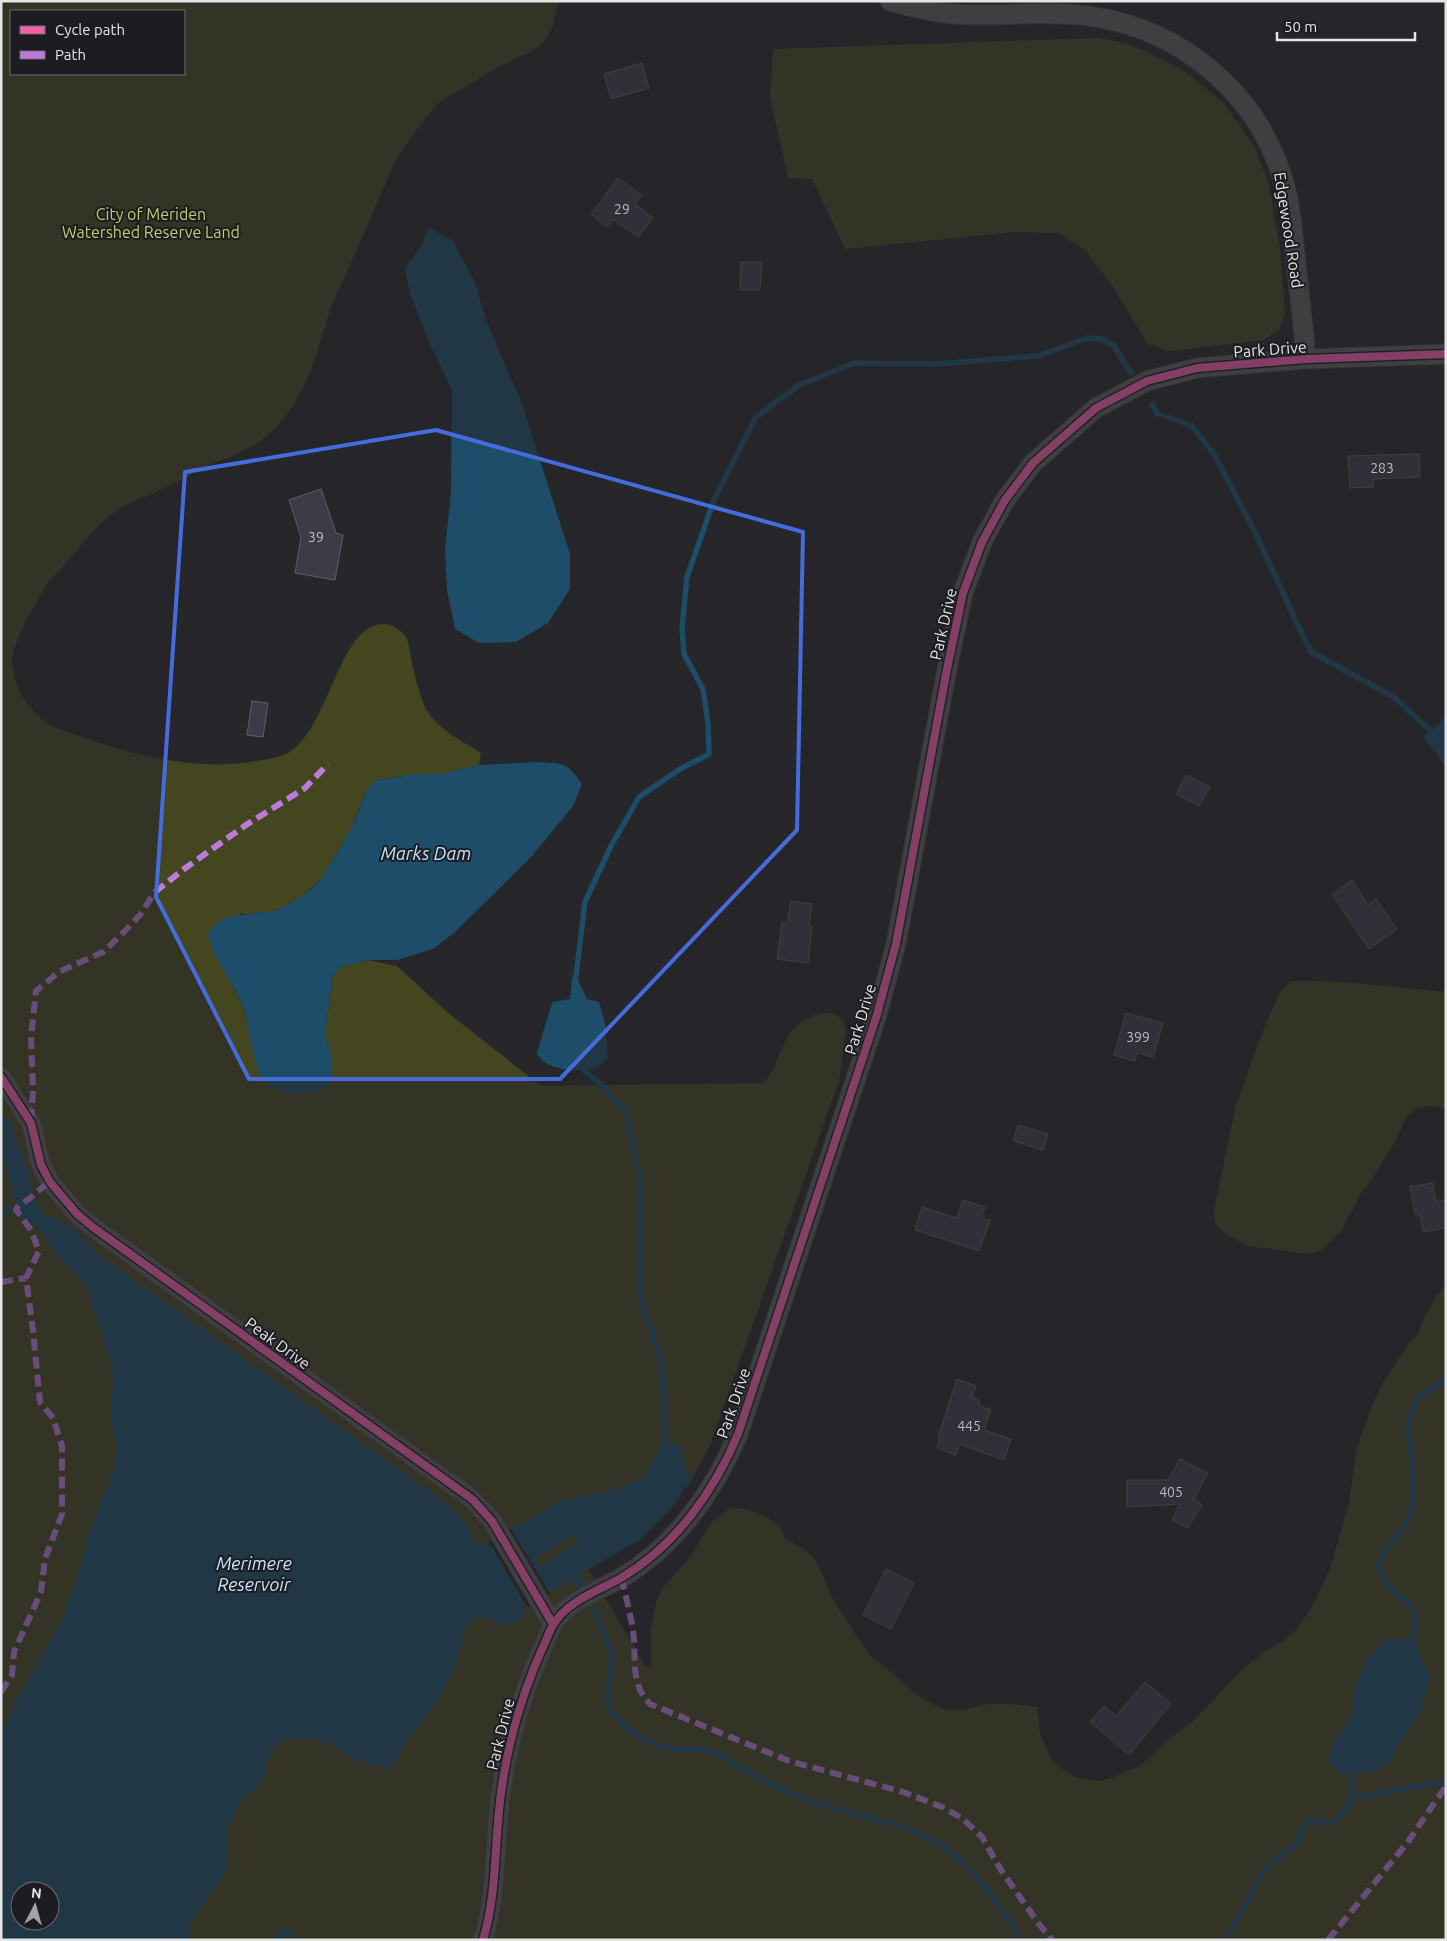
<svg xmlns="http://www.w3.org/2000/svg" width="1447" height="1941" font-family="Ubuntu,sans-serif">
  <rect width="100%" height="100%" fill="#27262a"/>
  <path fill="#444620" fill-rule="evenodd" d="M1 1H559L552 28 545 40 536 49 493 70 438 103 422 123 397 157 343 281C332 299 327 322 320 342 311 375 294 413 268 435 250 451 226 458 204 467 190 474 176 483 162 489 144 498 124 504 108 517 92 530 78 549 64 566 58 573 50 579 45 588 34 604 11 646 12 664 14 686 26 707 43 720 51 727 61 729 70 733 131 755 198 773 263 760 271 758 280 757 286 754 329 733 338 624 383 624 392 624 403 631 407 639 410 647 410 655 412 663 415 677 421 702 429 714 442 732 463 741 481 753L479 765 440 774H414L375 781 367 790 350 831 321 879 301 897 278 910 253 914H240L223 968 242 1004 249 1029 251 1042 264 1080 330 1051 326 1039V1026L333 975 343 966 368 960 397 966 447 1012 541 1086 763 1083C777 1068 778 1055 787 1038 795 1024 816 1009 833 1014 836 1015 840 1017 843 1019L846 1031 839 1081 709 1448 692 1479 672 1507 585 1564 645 1665 651 1667V1630L656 1602 661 1590 691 1556 712 1522 731 1507C747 1509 769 1514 780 1528 782 1531 784 1536 785 1539 823 1554 818 1571 835 1602 845 1619 859 1641 871 1656 875 1661 882 1664 886 1668 904 1683 922 1703 946 1709 962 1713 976 1705 991 1704 1006 1703 1022 1705 1037 1707L1040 1734 1051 1759 1061 1768 1075 1777 1088 1780 1102 1781 1115 1777 1139 1766 1152 1756 1162 1745 1193 1721 1241 1671 1263 1653 1287 1638 1297 1629 1312 1607 1330 1569 1349 1503 1356 1451 1372 1406 1383 1383 1410 1341 1417 1336 1422 1322 1435 1299 1446 1285V1940H1ZM11 11H184V74H11ZM1420 1713 1398 1745 1392 1761 1335 1739 1352 1717ZM20 1891H50V1921H20Z
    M1100 38 1132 45 1183 70 1224 103 1255 148 1269 185 1280 249 1285 314 1279 330 1263 340 1170 351 1148 344 1113 287 1085 250 1058 233 1015 232 845 249 812 179 788 178 770 97 773 49Z
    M1290 981C1342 980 1394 987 1446 992V1108L1427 1106 1414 1109 1405 1119 1395 1143 1387 1154 1372 1179 1363 1190 1342 1229 1322 1250 1310 1254 1248 1246 1225 1234 1215 1223 1214 1210 1236 1105 1266 1023 1279 994Z"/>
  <path fill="#1d4d68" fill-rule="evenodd" d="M429 228 453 241 475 283 488 325 522 404 570 554V589L548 623 516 642 479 643 455 629 447 590 445 549 451 492 452 390 428 340 410 293 405 268 419 250Z
    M1446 717V768L1424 737Z
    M538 762C563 763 568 763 582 784L573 806 531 857 455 932 433 949 397 960H368L343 966 333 975 326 1026V1038L330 1051 332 1064V1076L327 1088C313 1093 298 1096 283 1091 276 1088 268 1085 263 1079 249 1058 251 1025 241 1002 231 979 213 959 208 934L216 923 228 917 278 910 301 897 312 888 321 879 343 843 355 820 367 790 375 781 414 774H440L479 765Z
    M572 978H577L587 999 599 1002 605 1024 608 1058C606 1060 602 1064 599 1066 583 1074 544 1071 537 1053L551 1006 553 1002 570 999Z
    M28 1212C47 1214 67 1220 81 1236 87 1243 92 1249 100 1256L446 1503 466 1524 477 1543 483 1546 558 1502 616 1489 641 1479 664 1444 672 1443 680 1446 687 1471 692 1479 672 1507 641 1539 580 1574 588 1591 579 1595 573 1582 570 1580 521 1609 526 1617 509 1626 483 1617 473 1619 467 1626 453 1673 437 1702 402 1748 396 1762 387 1769C376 1764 364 1764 354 1759 344 1754 335 1746 324 1742 311 1737 284 1735 274 1748 265 1758 269 1773 261 1783 257 1790 249 1793 244 1799 237 1807 231 1818 228 1829 225 1842 230 1854 225 1870 216 1895 188 1911 188 1940H1V1749L6 1724 14 1705 62 1620 80 1568 89 1532 112 1474 118 1449 111 1423 113 1372 86 1286 80 1277 57 1256 41 1231 21 1217 22 1213ZM574 1535 579 1542 540 1566 535 1559 502 1578ZM20 1891H50V1921H20Z
    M1413 1638 1431 1678 1420 1713 1398 1745 1392 1761 1372 1772 1339 1775 1328 1760 1335 1739 1352 1717 1354 1690 1366 1659 1386 1639Z
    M285 1928 289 1929 296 1940H273L279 1929Z"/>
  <path fill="#27262a" d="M511 1528 550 1593 527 1607 489 1542Z"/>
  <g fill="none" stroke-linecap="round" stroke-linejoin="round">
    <path stroke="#1d4d68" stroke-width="5.5" d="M1152 404 1158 414 1191 425 1214 454 1257 536 1299 628 1311 652 1394 697 1446 745
      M575 984 585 902 611 846 639 797 680 769 709 754 708 723 703 689 684 654 682 628 687 577 714 500 756 417 799 385 854 363 936 364 1038 356 1087 338 1101 339 1114 346 1131 373
      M583 1063V1070L598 1082 626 1112 640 1178 641 1302 661 1360 666 1434 663 1450
      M1 1215 6 1210 32 1211 37 1217
      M594 1608 613 1656 607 1698C611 1723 645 1743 668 1748 688 1752 699 1745 720 1755 728 1759 735 1765 743 1769 762 1780 792 1795 812 1802 857 1817 903 1820 944 1847 978 1870 999 1907 1022 1940
      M1410 1643C1426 1607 1408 1606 1387 1584 1383 1579 1381 1572 1378 1566L1383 1554 1403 1529 1413 1509V1476L1408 1425 1417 1398 1440 1383 1446 1377
      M1352 1798 1446 1781
      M1226 1940 1264 1870 1298 1841 1304 1826 1314 1819C1317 1820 1322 1823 1325 1824 1338 1824 1350 1806 1352 1796 1354 1786 1351 1777 1355 1768"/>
    <path stroke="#1d4d68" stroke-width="19" d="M1 1125 18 1171 25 1203 32 1211"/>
  </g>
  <path fill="#3e3b48" stroke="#5f5e61" d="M642 63 649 88 611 99 604 74Z
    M618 178 642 195 635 204 653 218 638 237 613 219 607 227 591 214Z
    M741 262H762L760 290H740Z
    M1419 454 1420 477 1373 479V487L1350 488 1348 456Z
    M321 489 336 533 343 535 335 580 295 573 301 537 289 500Z
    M252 701 268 703 263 737 247 735Z
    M1186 775 1210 787 1199 806 1176 794Z
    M1352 880 1368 905 1376 899 1397 929 1369 949 1332 894Z
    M791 901 812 904 809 926 812 927 808 963 777 959 782 922 787 923Z
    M1126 1013 1163 1023 1153 1057 1137 1053 1135 1061 1114 1055Z
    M1018 1125 1048 1134 1043 1150 1013 1141Z
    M1433 1183 1436 1202 1446 1200V1228L1423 1232 1420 1214 1415 1215 1410 1187Z
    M963 1200 985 1207 981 1218 990 1220 979 1251 915 1230 922 1207 957 1218Z
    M957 1379 976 1386 972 1397 978 1399 980 1406 991 1410 984 1430 1011 1439 1004 1460 959 1444 956 1455 937 1448 940 1438 938 1437Z
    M1180 1459 1208 1473 1194 1499 1202 1505 1188 1528 1172 1520 1180 1504 1127 1507V1480H1168Z
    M886 1569 914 1583 891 1629 863 1615Z
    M1145 1682 1171 1704 1129 1755 1090 1722 1104 1706 1116 1716Z"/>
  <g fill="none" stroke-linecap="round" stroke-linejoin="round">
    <g stroke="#424244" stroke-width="21">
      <path id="street" d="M890 1C911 7 931 12 953 14 998 17 1044 10 1089 16 1183 29 1260 95 1285 186 1291 208 1293 232 1295 254 1299 289 1303 324 1306 359
        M1 1077 31 1123 41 1165 50 1182 77 1214 94 1228 472 1499 492 1521 553 1624
        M483 1940C498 1891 494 1836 502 1786 509 1739 523 1692 542 1649 546 1641 549 1632 553 1625 567 1601 598 1591 621 1578 675 1546 714 1492 738 1434L876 1018 896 944 947 669 963 593 982 542 1005 500 1033 463 1096 408 1147 381 1197 368 1306 359 1446 354"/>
    </g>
    <use href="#street" stroke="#5e5d5e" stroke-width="19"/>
    <path stroke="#bd7bd9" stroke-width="6" stroke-dasharray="12 6" stroke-linecap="butt" d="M31 1121 33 1090 31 1037 36 991 59 972 103 952 121 935 140 915 155 892 184 869 246 825 305 788 328 764
      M1 1282 26 1278
      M621 1578C626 1595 630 1613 633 1631 637 1657 629 1683 650 1704L789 1761 903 1792 942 1807 962 1818 982 1837 1001 1870 1039 1924 1052 1940
      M1 1692 12 1675 14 1652 41 1592 45 1559 62 1514V1446L53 1418 40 1402 33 1331 26 1278 39 1251 31 1230 16 1210 19 1205C30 1200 39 1189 50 1182
      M1328 1940 1407 1843 1446 1786"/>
    <g stroke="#1c1c21" stroke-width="11">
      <path id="cycleway" d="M1 1077 31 1123 41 1165 50 1182 77 1214 94 1228 472 1499 492 1521 553 1624
        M483 1940C498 1891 494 1836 502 1786 509 1739 523 1692 542 1649 546 1641 549 1632 553 1625 567 1601 598 1591 621 1578 675 1546 714 1492 738 1434L876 1018 896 944 947 669 963 593 982 542 1005 500 1033 463 1096 408 1147 381 1197 368 1306 359 1446 354"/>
    </g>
    <use href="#cycleway" stroke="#f560ab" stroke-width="8"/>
  </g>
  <path d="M0 0H1447V1941H0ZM436 430 803 532 797 830 560 1079H249L156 897 185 472Z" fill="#27262a" fill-opacity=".55" fill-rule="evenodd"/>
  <path fill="none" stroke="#456cdb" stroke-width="4" stroke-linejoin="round" d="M436 430 803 532 797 830 560 1079H249L156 897 185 472Z"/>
  <g text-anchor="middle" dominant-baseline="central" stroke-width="4" stroke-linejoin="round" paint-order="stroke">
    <g font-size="14" fill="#bbbac0">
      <text x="622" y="209">29</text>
      <text x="1382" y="468">283</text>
      <text x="316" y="537">39</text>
      <text x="1138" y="1037">399</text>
      <text x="969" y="1426">445</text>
      <text x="1171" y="1492">405</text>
    </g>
    <g font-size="16" fill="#c3cb6b" stroke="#1c1c21">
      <text x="151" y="214">City of Meriden<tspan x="151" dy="18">Watershed Reserve Land</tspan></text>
    </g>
    <g font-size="16" fill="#e5e5e8" stroke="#1c1c21">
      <text transform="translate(1289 230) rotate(81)">Edgewood Road</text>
      <text transform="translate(1270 349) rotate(-4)">Park Drive</text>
      <text transform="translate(943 624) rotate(-77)">Park Drive</text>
      <text transform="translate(860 1019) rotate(-73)">Park Drive</text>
      <text transform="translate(278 1343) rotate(36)">Peak Drive</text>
      <text transform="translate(733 1403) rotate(-71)">Park Drive</text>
      <text transform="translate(500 1734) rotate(-76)">Park Drive</text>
    </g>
    <g font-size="18" font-style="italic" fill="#c3e6fd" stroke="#1c1c21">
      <text x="426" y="853">Marks Dam</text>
      <text x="254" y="1563">Merimere<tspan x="254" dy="21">Reservoir</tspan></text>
    </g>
  </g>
  <rect width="1447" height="1941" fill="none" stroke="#e5e5e8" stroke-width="5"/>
  <rect x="10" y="10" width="175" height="65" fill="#1c1c21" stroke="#6c6c71"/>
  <rect x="20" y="26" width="25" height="8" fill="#f560ab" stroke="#6c6c71"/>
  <text x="55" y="35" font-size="15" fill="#e5e5e8">Cycle path</text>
  <rect x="20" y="51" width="25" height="8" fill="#bd7bd9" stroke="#6c6c71"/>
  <text x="55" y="60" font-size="15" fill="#e5e5e8">Path</text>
  <g transform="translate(35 1906) rotate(6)"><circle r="24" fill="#1c1c21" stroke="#6c6c71"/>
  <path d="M0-4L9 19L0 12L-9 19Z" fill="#a2a2a6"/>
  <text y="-8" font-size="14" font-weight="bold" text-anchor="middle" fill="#e5e5e8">N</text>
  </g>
  <path d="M1277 32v8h138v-8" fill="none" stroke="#e5e5e8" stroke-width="2.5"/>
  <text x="1284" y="32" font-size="15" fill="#e5e5e8" stroke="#1c1c21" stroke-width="4" paint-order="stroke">50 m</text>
</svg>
